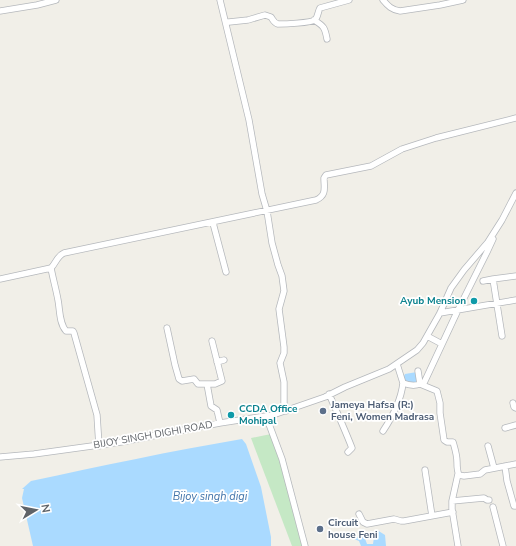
<svg xmlns="http://www.w3.org/2000/svg" width="516" height="546" font-family="'Nunito Sans',sans-serif">
  <rect width="100%" height="100%" fill="#f1efe8"/>
  <path fill="#c5e8c5" d="M271 434 281 466 302 546H292L251 438Z"/>
  <path fill="#aadaff" d="M417 372 418 383H409L405 381 404 376 405 374Z
    M242 439 246 444 261 487 271 537V546H33L22 498 24 489H22L31 481C101 466 171 451 242 439Z
    M377 530 385 535 386 546H361L359 541 354 539 357 537 364 536 367 544H373L375 531Z"/>
  <g fill="none" stroke-linecap="round" stroke-linejoin="round">
    <g stroke="#b5b8bc" stroke-width="7">
      <path id="minor" d="M220 0 249 120 262 194 267 211 272 243 278 265 282 276 284 291 279 309 284 347V353L280 363 284 382V403L286 411
        M383 0C388 6 392 10 400 11L440 5 463 0
        M0 11 37 5 56 0
        M314 20C324 26 325 28 327 39
        M226 22H229L248 20 265 15 271 17C273 20 274 23 278 24 285 24 310 23 315 20 318 17 318 11 320 8L349 0
        M213 223 226 272
        M51 268C53 279 56 289 58 300 60 310 59 323 66 331H73L74 333 97 415 99 446
        M0 279 51 268C56 263 57 256 64 253L316 200C327 195 324 188 324 178L326 175 371 166 402 149 436 138 516 118
        M493 279 516 276
        M483 281 493 279 502 336
        M440 313 516 300
        M167 328 175 365 179 379 182 381 194 379 198 384H207
        M427 336 442 344
        M212 341 222 381 215 384H207L211 406 217 410 220 423
        M217 362 224 360
        M397 364 403 383C408 385 415 386 420 384L418 371
        M420 384 437 391 440 403V413L444 440 447 442H453C455 449 457 455 457 462 457 467 457 471 459 475L464 476 480 474 485 470 516 464
        M423 385 458 310 487 252 493 239
        M329 394C337 412 345 430 352 448L348 452
        M513 403 514 407 516 408
        M266 416 282 459 305 546
        M505 428 516 425
        M383 431C393 416 401 401 403 383
        M488 446 494 468
        M0 457 34 454 121 442 220 423 273 415 325 397 345 387 389 369 417 350 423 343 440 313 451 288 464 270 488 242 502 220 516 193
        M505 466 507 481 514 506H516
        M425 470 432 516
        M452 501 458 474
        M493 507 503 546
        M359 514 363 522 367 524 394 519 401 521H404L453 512
        M458 546 452 509V501L484 498 487 500H489"/>
    </g>
    <use href="#minor" stroke="#fff" stroke-width="5.5"/>
  </g>
  <g fill="#0f9aa8" stroke="#fff" stroke-width="1.5">
    <circle cx="474" cy="301" r="4"/>
    <circle cx="231" cy="415" r="4"/>
  </g>
  <g fill="#5c6f8a" stroke="#fff" stroke-width="1.5">
    <circle cx="323" cy="411" r="4"/>
    <circle cx="320" cy="529" r="4"/>
  </g>
  <g text-anchor="middle" dominant-baseline="central" stroke-width="3.5" stroke-linejoin="round" paint-order="stroke">
    <g font-size="10" font-weight="bold" fill="#0d838f" stroke="#fff" text-anchor="end">
      <text x="466" y="301">Ayub Mension</text>
      <text x="239" y="409" text-anchor="start">CCDA Office<tspan x="239" dy="12">Mohipal</tspan></text>
    </g>
    <g font-size="10" font-weight="bold" fill="#4e5e75" stroke="#fff" text-anchor="start">
      <text x="331" y="405">Jameya Hafsa (R:)<tspan x="331" dy="12">Feni, Women Madrasa</tspan></text>
      <text x="328" y="523">Circuit<tspan x="328" dy="12">house Feni</tspan></text>
    </g>
    <g font-size="10" fill="#5f6368" stroke="#fff">
      <text transform="translate(153 435) rotate(-10)">BIJOY SINGH DIGHI ROAD</text>
    </g>
    <g font-size="11" font-style="italic" fill="#4174aa" stroke="#fff">
      <text x="210" y="496">Bijoy singh digi</text>
    </g>
  </g>
  <g transform="translate(36 510) rotate(80)" stroke="#ffffff" stroke-width="3" paint-order="stroke">
  <path d="M0-3L7 15L0 10L-7 15Z" fill="#5f6368"/>
  <text y="-6" font-size="11" font-weight="bold" text-anchor="middle" fill="#5f6368">N</text>
  </g>
</svg>
